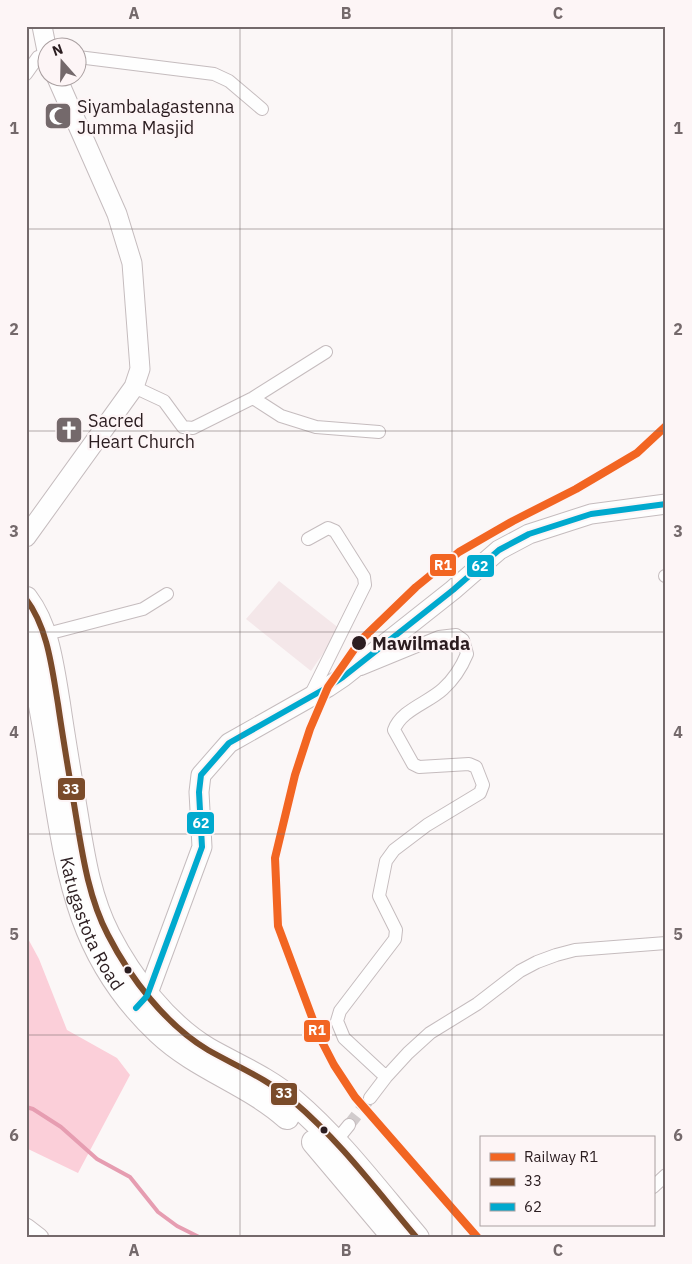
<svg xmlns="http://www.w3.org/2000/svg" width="692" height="1264" font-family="'IBM Plex Sans',sans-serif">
  <rect width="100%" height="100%" fill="#fbf7f7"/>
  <path fill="#f4e7e9" d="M279 581 340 629 311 671 246 619Z"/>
  <path fill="#fbcfd9" d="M26 935 39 959 67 1030 117 1058 130 1075 78 1173 26 1148Z"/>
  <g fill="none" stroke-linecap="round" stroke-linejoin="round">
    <path stroke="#e69db1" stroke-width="4" d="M26 1107 33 1109 61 1127 97 1159 130 1177 158 1212 177 1226 201 1238"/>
    <path stroke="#d1cbcc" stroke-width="12" stroke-dasharray="12 6" stroke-linecap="butt" d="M349 1125 370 1098"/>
    <g stroke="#c5bcbe" stroke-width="14">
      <path id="street" d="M78 57 214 74 229 81 262 109
        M26 74 38 57 48 53
        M134 387 164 401 183 427 193 428 253 398 326 352
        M253 398 281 416 316 427 379 432
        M308 539 328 528 335 531 364 577 365 585 309 698
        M665 576H666
        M43 635 143 609 167 594
        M361 669 439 637 456 635 463 640 467 654C462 666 453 680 443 689 428 703 401 710 394 730L413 764 419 767 469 764 476 767 483 785 480 793 427 825 394 850 386 861 379 896 396 930 395 939 340 1011 337 1021 344 1038 386 1077
        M370 1098 386 1077 408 1053 430 1033 477 1004 520 971 537 962 556 955 575 950 666 943
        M332 1146 349 1125
        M653 1187 666 1175"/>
    </g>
    <g stroke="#c5bcbe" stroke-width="21">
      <path id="secondary" d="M42 26 48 56
        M26 537 134 387 140 369 132 263 117 214 57 78
        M140 1004 147 996 202 847 199 792 201 775 229 743 328 687 343 677 453 590 499 550 529 534 591 514 666 504
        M26 1228 39 1238"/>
    </g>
    <g stroke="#c5bcbe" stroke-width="26">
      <g id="highway">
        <path d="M26 599C48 628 52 669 58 704 63 739 69 774 75 810 82 852 88 897 108 935 130 978 166 1025 208 1050 236 1066 268 1079 293 1101 340 1141 377 1191 417 1238"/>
        <path id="s1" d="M26 634 33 657C38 693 46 729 51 765 68 870 77 955 159 1032 197 1068 249 1083 287 1117"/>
        <path d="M314 1142 395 1238"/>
      </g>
    </g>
    <use href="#street" stroke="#fefefe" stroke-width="12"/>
    <use href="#secondary" stroke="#fefefe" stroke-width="19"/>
    <use href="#highway" stroke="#fefefe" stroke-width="24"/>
    <g stroke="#fdf5f6" stroke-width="10">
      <path id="bus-1" d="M26 599C48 628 52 669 58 704 63 739 69 774 75 810 82 852 88 897 108 935 130 978 166 1025 208 1050 236 1066 268 1079 293 1101 340 1141 377 1191 417 1238"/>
    </g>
    <g stroke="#fdf5f6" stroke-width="10">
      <path id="bus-2" d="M136 1008 147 996 202 847 199 792 201 775 229 743 328 687 343 677 453 590 499 550 529 534 591 514 666 504"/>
    </g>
    <use href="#bus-1" stroke="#7a4b2a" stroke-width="6"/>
    <use href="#bus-2" stroke="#00a9ce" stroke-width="6"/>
    <g stroke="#fdf5f6" stroke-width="11">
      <path id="rail-1" d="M478 1238 355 1097 334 1065 319 1036 278 926 275 858 295 775 310 729 328 687 360 641 416 587 459 552 513 521 576 489 637 453 666 426"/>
    </g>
    <use href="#rail-1" stroke="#f26522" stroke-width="8"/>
  </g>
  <path fill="none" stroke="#74696b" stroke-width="1" stroke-opacity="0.55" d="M240 26V1238M452 26V1238M26 229H666M26 431H666M26 632H666M26 834H666M26 1035H666"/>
  <defs>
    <g id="mosque-square" transform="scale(1.4375)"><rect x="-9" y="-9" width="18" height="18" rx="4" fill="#74696b" stroke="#fdf5f6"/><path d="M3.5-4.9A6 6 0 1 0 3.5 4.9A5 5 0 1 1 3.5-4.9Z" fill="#fff"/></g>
    <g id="church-square" transform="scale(1.4375)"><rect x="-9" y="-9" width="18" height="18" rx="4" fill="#74696b" stroke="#fdf5f6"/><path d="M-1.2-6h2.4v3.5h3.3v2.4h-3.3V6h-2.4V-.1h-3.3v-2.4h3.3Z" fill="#fff"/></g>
  </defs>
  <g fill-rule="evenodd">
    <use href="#mosque-square" x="58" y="116"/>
    <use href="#church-square" x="69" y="430"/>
  </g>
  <g fill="#2b1d20" stroke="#fdf5f6" stroke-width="2">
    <circle cx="359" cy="643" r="8"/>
    <circle cx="128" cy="970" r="4.5"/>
    <circle cx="324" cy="1130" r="4.5"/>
  </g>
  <g text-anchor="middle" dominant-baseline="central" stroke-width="5" stroke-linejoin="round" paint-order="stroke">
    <g font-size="18" fill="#2b1d20" stroke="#fdf5f6" text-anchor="start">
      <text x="77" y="106">Siyambalagastenna<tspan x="77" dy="21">Jumma Masjid</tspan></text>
      <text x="88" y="420">Sacred<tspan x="88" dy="21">Heart Church</tspan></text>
    </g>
    <g font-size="18" font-weight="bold" fill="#2b1d20" stroke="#fdf5f6" text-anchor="start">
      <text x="372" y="643">Mawilmada</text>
    </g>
    <g font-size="18" fill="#2b1d20" stroke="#fdf5f6">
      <text stroke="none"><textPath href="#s1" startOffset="298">Katugastota Road</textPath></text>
    </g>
  </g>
  <g stroke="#fdf5f6" stroke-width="2">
    <rect x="429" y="553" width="28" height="24" rx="5" fill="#f26522"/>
    <rect x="466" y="554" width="29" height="24" rx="5" fill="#00a9ce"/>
    <rect x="57" y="777" width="29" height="24" rx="5" fill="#7a4b2a"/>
    <rect x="186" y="811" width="29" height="24" rx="5" fill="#00a9ce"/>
    <rect x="303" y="1019" width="28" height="24" rx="5" fill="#f26522"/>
    <rect x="270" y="1082" width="28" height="24" rx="5" fill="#7a4b2a"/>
  </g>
  <g font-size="14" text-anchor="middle" font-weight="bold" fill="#fff">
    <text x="443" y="570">R1</text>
    <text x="480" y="571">62</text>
    <text x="71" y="794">33</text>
    <text x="201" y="828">62</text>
    <text x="317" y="1035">R1</text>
    <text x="284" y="1098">33</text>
  </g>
  <rect width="692" height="1264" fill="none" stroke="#fdf5f6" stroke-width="55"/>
  <rect x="480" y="1136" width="175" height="90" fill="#fdf5f6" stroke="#a99fa0"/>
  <rect x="490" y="1153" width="25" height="8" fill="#f26522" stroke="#a99fa0"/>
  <text x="524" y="1162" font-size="15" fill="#2b1d20">Railway R1</text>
  <rect x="490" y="1178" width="25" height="8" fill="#7a4b2a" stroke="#a99fa0"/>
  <text x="524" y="1186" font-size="15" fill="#2b1d20">33</text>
  <rect x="490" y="1203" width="25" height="8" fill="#00a9ce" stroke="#a99fa0"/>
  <text x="524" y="1212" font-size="15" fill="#2b1d20">62</text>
  <g transform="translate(62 62) rotate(340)"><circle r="24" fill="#fdf5f6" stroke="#a99fa0"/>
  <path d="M0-4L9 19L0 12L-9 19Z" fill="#74696b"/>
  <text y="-8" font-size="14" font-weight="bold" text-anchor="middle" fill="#2b1d20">N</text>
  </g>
  <rect x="28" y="28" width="636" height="1208" fill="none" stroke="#74696b" stroke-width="2"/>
  <g font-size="16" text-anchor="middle" font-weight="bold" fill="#74696b">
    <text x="134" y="19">A</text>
    <text x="346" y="19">B</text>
    <text x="558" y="19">C</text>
    <text x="14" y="134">1</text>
    <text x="678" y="134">1</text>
    <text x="14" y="335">2</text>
    <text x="678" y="335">2</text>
    <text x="14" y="537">3</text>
    <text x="678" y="537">3</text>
    <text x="14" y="738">4</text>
    <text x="678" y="738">4</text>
    <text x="14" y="940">5</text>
    <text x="678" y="940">5</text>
    <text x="14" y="1141">6</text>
    <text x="678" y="1141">6</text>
    <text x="134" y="1256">A</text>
    <text x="346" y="1256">B</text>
    <text x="558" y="1256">C</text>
  </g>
</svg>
